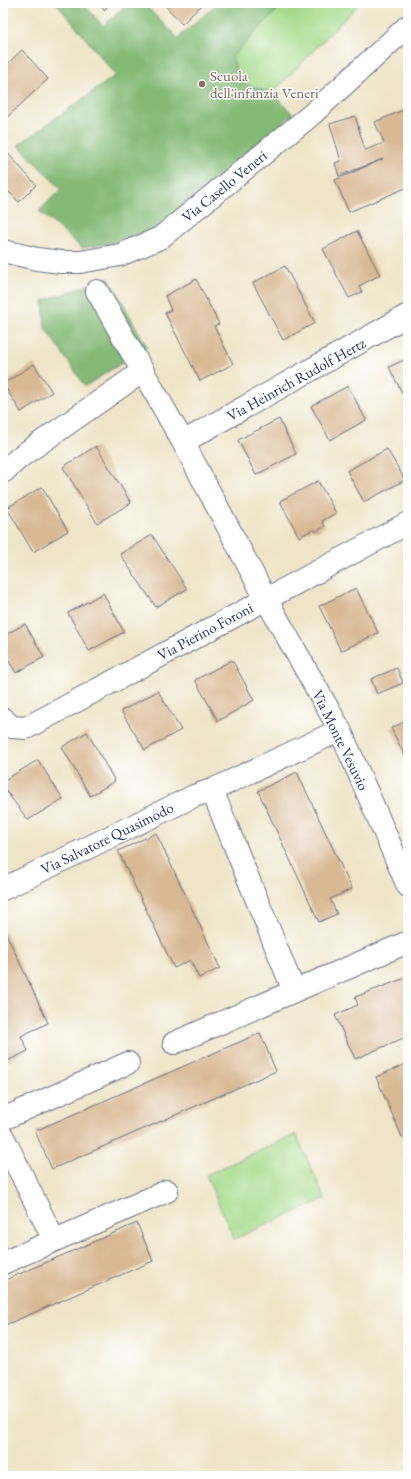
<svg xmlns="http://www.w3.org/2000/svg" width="411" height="1479" font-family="'EB Garamond',serif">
  <rect width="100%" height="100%" fill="#fff"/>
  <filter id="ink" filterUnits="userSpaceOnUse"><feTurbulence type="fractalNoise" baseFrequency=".025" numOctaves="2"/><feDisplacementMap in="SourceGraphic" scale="8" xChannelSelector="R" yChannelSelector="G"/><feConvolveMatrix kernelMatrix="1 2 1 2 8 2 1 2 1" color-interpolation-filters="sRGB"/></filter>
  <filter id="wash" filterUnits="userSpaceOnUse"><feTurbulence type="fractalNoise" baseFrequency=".012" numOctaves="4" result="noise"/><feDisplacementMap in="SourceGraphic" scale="16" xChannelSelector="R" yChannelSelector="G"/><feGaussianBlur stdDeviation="0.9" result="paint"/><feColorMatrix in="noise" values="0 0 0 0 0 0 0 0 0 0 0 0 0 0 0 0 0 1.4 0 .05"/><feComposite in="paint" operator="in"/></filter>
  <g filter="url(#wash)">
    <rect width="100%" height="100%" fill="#efe4c7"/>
    <path fill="#a6da8a" stroke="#608474" d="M284 3H360L272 93 241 83 232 56Z
      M296 1134 325 1199 234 1239 206 1175Z"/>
    <path fill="#84ba76" stroke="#50746a" d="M56 3H83L103 26 129 3H143L178 38 218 3H284L232 57 241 83 272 93 293 114 155 229 119 242 82 248 39 211 61 189 18 145 116 75Z
      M109 278 147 347 85 386 45 328 43 301Z"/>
    <g id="blocks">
      <path fill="#d9b994" d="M97 3H111L104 10Z
        M163 3H204L182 24Z
        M22 50 48 79 3 121V68Z
        M408 108V187L349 212 335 180 383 159 339 176 335 163 341 161 330 124 355 116 365 150 384 143 375 122Z
        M3 148 36 185 19 202 3 186Z
        M357 231 380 275 359 286 362 292 349 298 323 249Z
        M285 266 315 323 283 340 253 283Z
        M196 279 219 324 214 326 233 364 200 381 165 313 171 310 165 296Z
        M408 358V405L389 367Z
        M34 364 52 392 21 412 3 384Z
        M348 386 366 420 330 440 311 406Z
        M279 419 296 454 256 475 238 440Z
        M96 446 131 503 97 523 63 467Z
        M387 449 405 480 364 502 347 471Z
        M318 481 336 513 322 521 325 526 316 532 314 529 299 537 280 501Z
        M42 487 68 531 33 552 7 508Z
        M152 535 187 589 156 607 120 554Z
        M356 588 378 633 341 651 319 606Z
        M103 593 124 632 89 651 68 613Z
        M25 624 44 657 16 673 3 651V636Z
        M232 660 254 700 218 721 195 680Z
        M397 668 403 683 377 694 371 679Z
        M158 691 181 730 145 750 121 711Z
        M408 720V762L391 728Z
        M87 732 115 781 90 796 62 747Z
        M38 760 63 799 28 820 3 787V781Z
        M297 772 352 889 330 899 337 914 319 922 258 791Z
        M156 833 220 968 199 978 190 960 174 968 118 851Z
        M3 927 48 1023 21 1036 28 1051 7 1061 3 1052Z
        M408 977V1036L355 1059 335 1015 358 1005 355 997Z
        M260 1033 276 1071 52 1169 35 1131Z
        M408 1063V1135L402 1137 376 1077Z
        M137 1223 153 1261 3 1326V1281Z"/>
    </g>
  </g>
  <g filter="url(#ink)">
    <use href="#blocks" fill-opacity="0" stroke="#656e83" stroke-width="1"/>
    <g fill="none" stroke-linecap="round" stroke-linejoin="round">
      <g stroke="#656e83" stroke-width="24">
        <path id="minor" d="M97 291 183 442 266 599 340 730 408 886
          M183 442 408 315
          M3 472 20 457 143 371
          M3 719 12 727 26 728 408 523
          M212 790 294 991
          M3 889 194 796 212 790 340 730
          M174 1043 408 942
          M3 1119 128 1063
          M3 1137 54 1240
          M3 1263 167 1191"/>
      </g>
      <g stroke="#656e83" stroke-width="24">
        <path id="tertiary" d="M3 251 37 259 61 262H80L120 255 160 238 311 115 408 26"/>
      </g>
      <use href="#minor" stroke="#fff" stroke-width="22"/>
      <use href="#tertiary" stroke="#fff" stroke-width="22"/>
    </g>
  </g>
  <circle fill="#8d6e63" stroke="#fff" stroke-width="1.5" cx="202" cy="84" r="4"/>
  <g text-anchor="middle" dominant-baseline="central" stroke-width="3" stroke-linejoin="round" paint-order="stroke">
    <g font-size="15" fill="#785e54" stroke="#fff" text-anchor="start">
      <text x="210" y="75">Scuola<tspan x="210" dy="17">dell'infanzia Veneri</tspan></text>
    </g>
    <g font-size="15" fill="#1b2f5e" stroke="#fff">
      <text transform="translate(224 186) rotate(-39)">Via Casello Veneri</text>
      <text transform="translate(296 379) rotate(-29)">Via Heinrich Rudolf Hertz</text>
      <text transform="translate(205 631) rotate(-28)">Via Pierino Foroni</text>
      <text transform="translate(341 740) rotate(64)">Via Monte Vesuvio</text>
      <text transform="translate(107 838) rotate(-26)">Via Salvatore Quasimodo</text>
    </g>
  </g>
  <rect width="411" height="1479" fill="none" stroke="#fff" stroke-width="16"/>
</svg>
